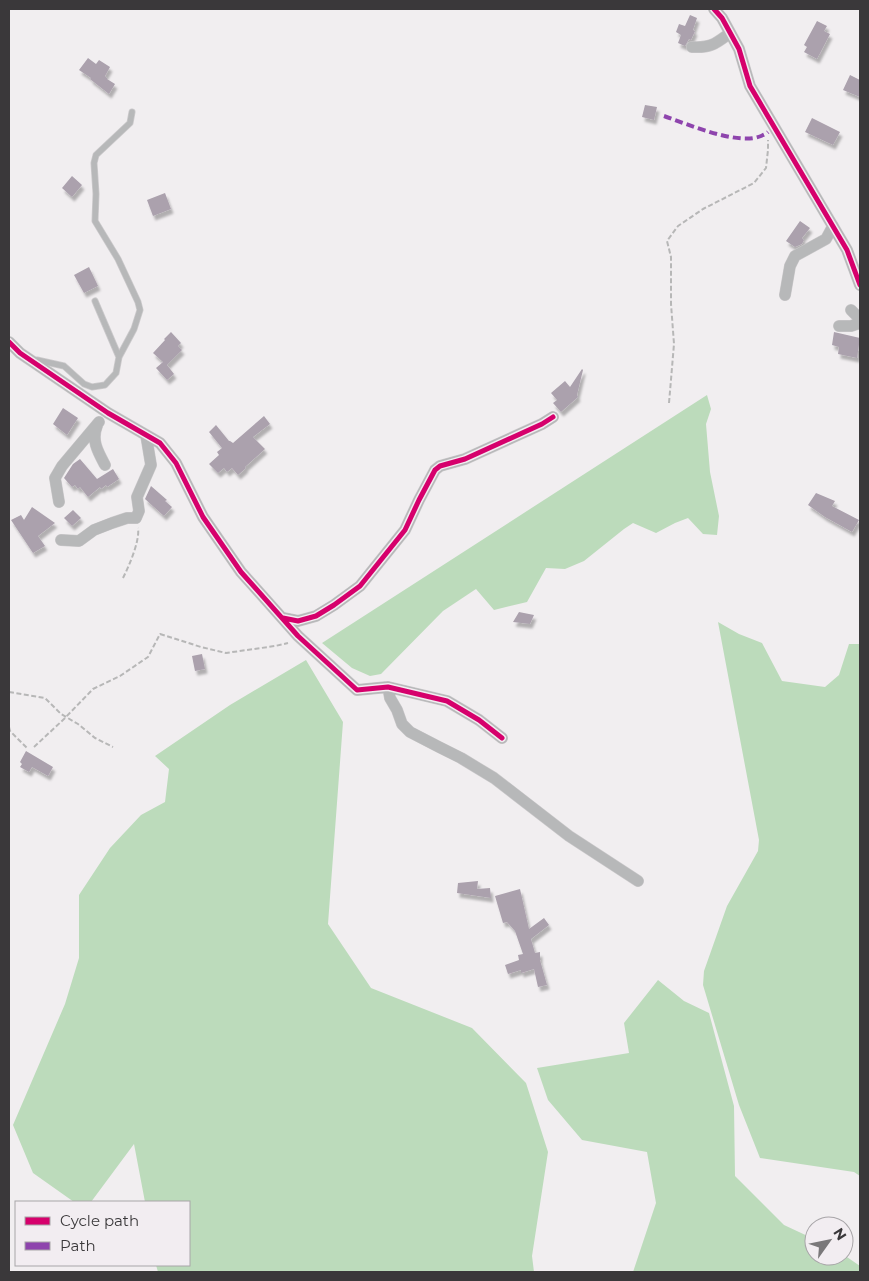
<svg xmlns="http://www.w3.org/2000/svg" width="869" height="1281" font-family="Montserrat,sans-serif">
  <defs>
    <filter id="shadow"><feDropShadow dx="2.5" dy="4.5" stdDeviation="1" flood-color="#0004"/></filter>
  </defs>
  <rect width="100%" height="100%" fill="#f1eef0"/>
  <path fill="#bcdbbb" d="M707 395 711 409 706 424 710 472 719 516 717 535 703 534 688 518 675 523 656 533 633 523 624 529 584 561 565 569 546 568 527 602 494 610 476 589 443 611 381 674 370 676 352 668 322 643Z
    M718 622 739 634 762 643 782 681 825 687 839 675 849 644H860V1176L854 1172 760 1158 739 1105 703 985 704 971 727 906 758 851 759 840Z
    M306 660 343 722 328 924 371 988 472 1028 526 1083 548 1152 532 1256 534 1272H158L156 1265H189V1202H145L134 1144 91 1202H74L33 1173 13 1125 65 1004 79 958V895L110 848 141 815 165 802 169 769 155 756 230 705Z
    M658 980 684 1001 709 1013 734 1106 735 1176 784 1225 814 1239V1256H844V1255L860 1266V1272H633L656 1203 647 1152 582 1140 548 1100 537 1068 629 1053 624 1023Z"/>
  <path fill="#aba1ad" filter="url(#shadow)" d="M690 15 697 18 693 30 695 31 691 40 689 39 685 46 678 43 681 35 676 32 679 24 685 26Z
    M817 21 827 26 824 31 830 34 817 59 804 52 807 47 804 45Z
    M88 58 96 64 99 60 110 67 105 76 107 78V79L115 84 109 94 90 79 91 78 79 70Z
    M850 75 860 80V97L843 90Z
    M645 105 657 107 654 120 642 117Z
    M812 118 840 132 833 145 805 132Z
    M72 176 82 185 72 197 62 188Z
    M165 193 171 209 153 216 147 200Z
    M800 221 810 228 802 238 804 240 802 244 795 247 786 241Z
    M89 267 98 286 84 293 74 275Z
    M171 332 181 343 178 346 182 350 167 365 174 374 167 380 156 368 163 362 153 353 165 340 164 339Z
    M834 332 860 338 857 358 838 354 839 347 832 345Z
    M582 369 583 370 577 395 578 397 561 412 553 403 557 400 551 393 565 381 570 387Z
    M63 408 78 418 67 435 53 424Z
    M264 416 270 424 253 437 265 449 245 467 246 468 238 475 232 468 227 472 224 468 218 473 209 464 219 455 217 452 222 448 209 432 216 425 229 441H230L233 443Z
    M80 459 97 479 113 469 119 479 107 487 106 485 101 489 100 487 88 497 80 487 78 489 75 485 72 487 64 478 73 464Z
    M151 486 167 500 165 501 172 507 164 516 145 499Z
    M816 493 835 501 832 506 859 520 852 532 825 517 808 505Z
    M32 507 55 523 38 536 45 546 33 553 11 520 21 515 24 520Z
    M73 510 81 518 72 526 64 518Z
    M519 612 534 615 530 624 513 622Z
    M202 654 205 669 195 671 192 656Z
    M26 751 53 767 48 776 32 767 29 772 20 767 22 764 20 762Z
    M478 881 477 889 490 888 491 898 457 893 458 883Z
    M520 889 529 929 544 918 549 925 531 939 535 953 540 952V960L547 985 538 987 534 969 521 973V970L508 974 505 965 519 960 518 955 523 954 515 931 507 922 503 923 495 896Z"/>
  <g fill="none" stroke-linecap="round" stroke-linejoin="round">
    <g stroke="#cccacc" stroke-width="7">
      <path id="service" d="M119 357 134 329 140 310 138 302 118 259 95 221 96 194 94 163 96 155 130 123 132 112
        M37 360 64 366 84 384 92 387 105 385 116 373 119 357 95 301"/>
    </g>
    <g stroke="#cccacc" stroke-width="12">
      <path id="minor" d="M714 9 722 18 739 49 750 86 847 250 860 285
        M692 47C711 48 715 44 730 33
        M785 295 790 266 795 256 826 239 833 226
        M851 310 860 319
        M839 326H851L860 323
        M9 342 20 353 108 413 160 443 176 463 203 517 241 572 298 636 357 690 388 687 447 701 479 720 502 738
        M97 426C91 440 98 452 105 465
        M59 502 55 478 62 466 99 422
        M61 540 79 541 94 530 112 523 127 518H136L139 511 137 497 151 465 146 435
        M283 618 298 621 316 616 334 605 360 586 405 530 419 500 435 470 440 466 465 459 542 424 553 417
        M388 687 390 698 397 710 402 724 410 732 439 747 461 758 494 778 569 836 638 881"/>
    </g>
    <path stroke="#b7b7b7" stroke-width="2" stroke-dasharray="5 2.5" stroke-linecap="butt" d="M669 403 674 344 671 304V257L667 241 678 226 703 209 754 183 766 168 768 150V140
      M123 578C129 566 140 541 138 528
      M9 692 45 698 61 714 78 724 95 738 113 747
      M9 727 10 731 27 748
      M34 747 64 719 93 689 120 676 148 657 160 634 201 647 226 653 275 646 288 643"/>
    <use href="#service" stroke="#b7b8b9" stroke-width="5.5"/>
    <use href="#minor" stroke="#b7b8b9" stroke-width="11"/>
    <path stroke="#8e44ad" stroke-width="4" stroke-dasharray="8 4" stroke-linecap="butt" d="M664 116C687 124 738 146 761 136 763 135 766 134 768 132"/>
    <g stroke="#f2edf1" stroke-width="8">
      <path id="cycleway" d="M714 9 722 18 739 49 750 86 847 250 860 285
        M9 342 20 353 108 413 160 443 176 463 203 517 241 572 298 636 357 690 388 687 447 701 479 720 502 738
        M283 618 298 621 316 616 334 605 360 586 405 530 419 500 435 470 440 466 465 459 542 424 553 417"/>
    </g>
    <use href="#cycleway" stroke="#d6006c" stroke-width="5"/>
  </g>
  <rect width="869" height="1281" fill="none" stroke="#3a383a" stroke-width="20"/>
  <rect x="15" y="1201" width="175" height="65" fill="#f2edf1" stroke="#a8a5a8"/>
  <rect x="25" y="1217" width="25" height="8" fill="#d6006c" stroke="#a8a5a8"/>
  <text x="60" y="1226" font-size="15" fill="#3a383a">Cycle path</text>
  <rect x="25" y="1242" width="25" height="8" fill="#8e44ad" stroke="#a8a5a8"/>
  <text x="60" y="1251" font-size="15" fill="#3a383a">Path</text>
  <g transform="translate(829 1241) rotate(57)"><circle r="24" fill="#f2edf1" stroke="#a8a5a8"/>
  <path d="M0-4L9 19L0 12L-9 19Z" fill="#7a787a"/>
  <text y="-8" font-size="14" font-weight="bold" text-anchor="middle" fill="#3a383a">N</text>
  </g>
</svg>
